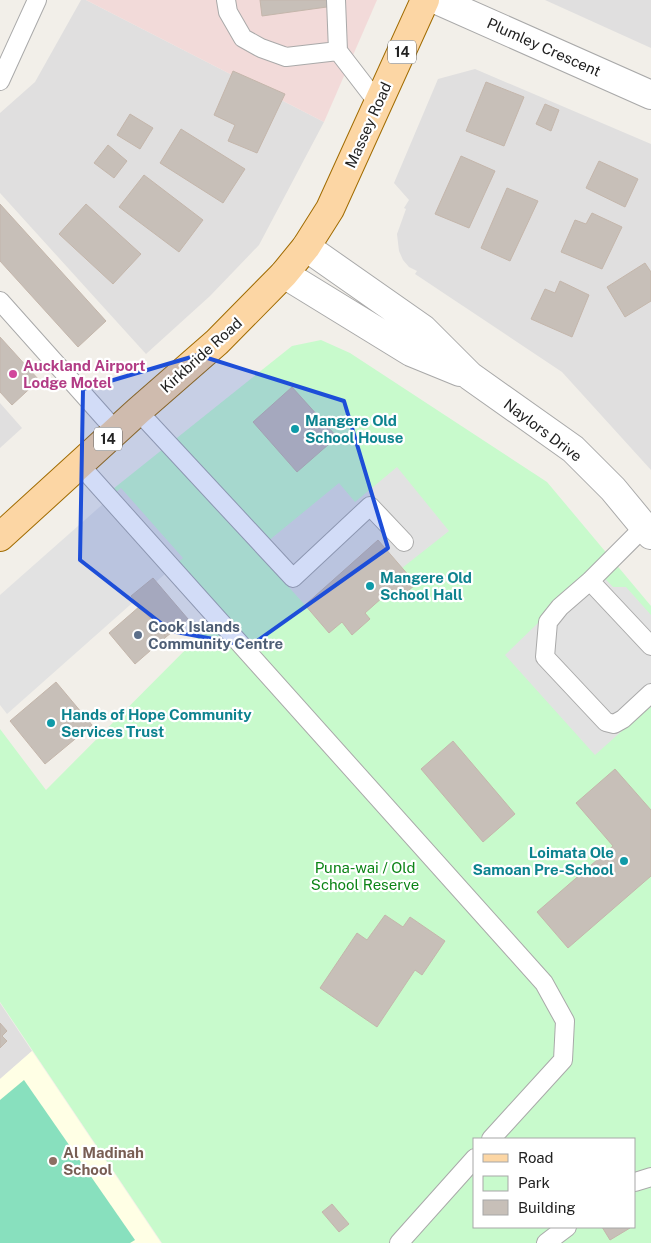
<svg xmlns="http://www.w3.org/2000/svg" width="651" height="1243" font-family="'Public Sans',sans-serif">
  <rect width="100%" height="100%" fill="#f2efe9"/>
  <path fill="#e0dfdf" d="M81 0H86L324 122 259 245 210 296 146 354 0 193V113L35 82Z
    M545 0H651V48Z
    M475 69 651 144V470L562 372 415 274 417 271 409 267 403 260 399 251 397 234 406 209 404 208 409 200 394 183 438 79Z
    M0 403 22 428 0 448Z
    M0 1003 32 1051 0 1079Z"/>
  <path fill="#f2dad9" d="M86 0H377L324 122Z"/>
  <path fill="#ffffe5" d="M32 1051 161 1243H0V1079Z"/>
  <path fill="#c8facc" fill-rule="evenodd" d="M321 340 350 353 547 482 651 606V1243H162L0 1002V729L46 790 211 624 113 489 292 346ZM475 1139H635V1227H475Z"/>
  <path fill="#88e0be" d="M24 1080 135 1240 130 1243H0V1100Z"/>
  <path fill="#e2e2e2" d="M397 467 449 531 402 568 378 541 305 605 256 551 339 483 355 502Z
    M121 488 183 558 7 714 0 705V595Z
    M595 568 613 587H626L651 615V705L595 755 505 655Z"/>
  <path fill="#c7bfb8" stroke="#c4b6ab" d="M260 0H333L334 6 262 16Z
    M233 71 285 94 257 153 228 141 235 125 214 115Z
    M486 82 524 97 504 146 466 131Z
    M545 104 559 110 551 131 536 124Z
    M130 114 153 128 140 149 117 135Z
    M181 129 245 169 223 203 160 163Z
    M108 145 127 161 114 178 94 163Z
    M461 156 495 171 469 228 435 214Z
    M599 161 638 179 625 207 586 188Z
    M144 175 203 220 179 252 119 207Z
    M507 188 538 201 510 261 481 248Z
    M0 204 106 321 78 347 0 261Z
    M86 204 141 254 113 284 59 234Z
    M592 213 622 227 602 269 561 252 575 220 586 224Z
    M645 263 651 272V301L625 317 607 287Z
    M560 281 589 295 572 337 531 319 545 289 555 293Z
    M0 337 39 380 12 405 0 392Z
    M292 387 337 437 297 472 253 422Z
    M378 540 416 584 400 598 392 589 365 613 370 619 352 635 342 622 329 633 305 605Z
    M153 578 188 619 166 637 131 596Z
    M140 606 166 637 135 664 109 633Z
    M56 682 92 725 45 764 10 721Z
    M453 741 515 814 483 842 421 769Z
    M615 769 651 810V876L568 948 537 912 613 846 576 803Z
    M385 915 403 927 410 917 445 941 422 975 415 970 377 1027 320 988 357 933 367 940Z
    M0 1023 7 1031 2 1036 7 1041 0 1048Z
    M332 1204 349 1224 339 1232 322 1212Z
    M602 1227H630V1228L610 1240Z"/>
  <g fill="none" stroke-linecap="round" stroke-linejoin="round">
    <g stroke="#a9a9a9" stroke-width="20">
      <path id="lane" d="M226 0 228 12 243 38 261 48 286 57 338 51
        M336 0 338 51 378 103
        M0 81 37 0
        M0 301 116 431
        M138 411 293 578 370 506 404 542
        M80 465 544 983 565 1021 563 1060 491 1139
        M644 527 590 581 560 607 548 622 545 657 606 722 614 724 623 719 651 693
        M590 581 651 646
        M635 1182 651 1177
        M399 1243 475 1158
        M546 1243 567 1227"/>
    </g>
    <g stroke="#a9a9a9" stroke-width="30">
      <path id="street" d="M437 0 651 95
        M306 247 423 329 470 376 573 449 613 489 651 535
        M284 274 411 352 460 372"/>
    </g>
    <g stroke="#a06b00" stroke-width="30">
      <path id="primary" d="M0 537 138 411 217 342 284 274 306 247 330 209 425 0"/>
    </g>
    <use href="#lane" stroke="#fff" stroke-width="18"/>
    <use href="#street" stroke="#fff" stroke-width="28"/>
    <use href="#primary" stroke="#fcd6a4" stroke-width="28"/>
  </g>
  <path fill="#1d4ed8" fill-opacity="0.2" stroke="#1d4ed8" stroke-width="4" stroke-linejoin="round" d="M198 355 344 401 388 548 250 646 171 631 80 560 83 389Z"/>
  <circle fill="#d1479c" stroke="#fff" stroke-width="2" cx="13" cy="374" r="5"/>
  <g fill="#0f9aa8" stroke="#fff" stroke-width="2">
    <circle cx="295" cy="429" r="5"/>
    <circle cx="370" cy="586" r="5"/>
    <circle cx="51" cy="723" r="5"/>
    <circle cx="624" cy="861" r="5"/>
  </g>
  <circle fill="#5c6f8a" stroke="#fff" stroke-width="2" cx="138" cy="635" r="5"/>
  <circle fill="#8d6e63" stroke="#fff" stroke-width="2" cx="53" cy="1161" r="5"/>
  <g text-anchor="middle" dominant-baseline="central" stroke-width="4.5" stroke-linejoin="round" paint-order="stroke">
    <g fill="#fff" stroke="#646464" stroke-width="1">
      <rect x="388" y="40.5" width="28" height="23" rx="4"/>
      <rect x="94" y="427.5" width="28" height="23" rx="4"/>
    </g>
    <g font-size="14" font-weight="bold" fill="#222">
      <text x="402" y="52">14</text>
      <text x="108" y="439">14</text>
    </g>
    <g font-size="15" fill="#222" stroke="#fff">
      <text transform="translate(544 47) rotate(24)">Plumley Crescent</text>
      <text transform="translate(368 125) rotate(-66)">Massey Road</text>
      <text transform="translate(201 355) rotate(-42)">Kirkbride Road</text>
      <text transform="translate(543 430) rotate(37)">Naylors Drive</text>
    </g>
    <g font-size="15" font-weight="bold" fill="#b23c85" stroke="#fff" text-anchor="start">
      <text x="23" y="365">Auckland Airport<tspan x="23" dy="17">Lodge Motel</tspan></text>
    </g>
    <g font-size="15" font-weight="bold" fill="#0d838f" stroke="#fff" text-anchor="start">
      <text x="305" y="420">Mangere Old<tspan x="305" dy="17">School House</tspan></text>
      <text x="380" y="577">Mangere Old<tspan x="380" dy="17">School Hall</tspan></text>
      <text x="61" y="714">Hands of Hope Community<tspan x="61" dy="17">Services Trust</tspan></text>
      <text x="614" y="852" text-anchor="end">Loimata Ole<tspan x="614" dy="17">Samoan Pre-School</tspan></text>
    </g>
    <g font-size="15" font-weight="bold" fill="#4e5e75" stroke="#fff" text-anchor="start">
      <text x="148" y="626">Cook Islands<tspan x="148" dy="17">Community Centre</tspan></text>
    </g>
    <g font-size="15" fill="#0c8416" stroke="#fff">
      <text x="365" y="867">Puna-wai / Old<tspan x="365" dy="17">School Reserve</tspan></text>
    </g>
    <g font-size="15" font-weight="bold" fill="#785e54" stroke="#fff" text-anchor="start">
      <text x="63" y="1152">Al Madinah<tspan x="63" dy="17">School</tspan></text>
    </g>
  </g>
  <rect x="473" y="1138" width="162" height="90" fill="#ffffff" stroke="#a7a7a7"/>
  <rect x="483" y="1154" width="25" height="8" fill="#fcd6a4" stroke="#a7a7a7"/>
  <text x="518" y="1163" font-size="15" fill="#222222">Road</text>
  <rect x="483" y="1176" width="25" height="15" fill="#c8facc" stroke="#a7a7a7"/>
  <text x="518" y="1188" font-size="15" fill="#222222">Park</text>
  <rect x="483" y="1200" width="25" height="15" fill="#c7bfb8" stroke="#a7a7a7"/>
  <text x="518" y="1213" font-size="15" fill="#222222">Building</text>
</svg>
